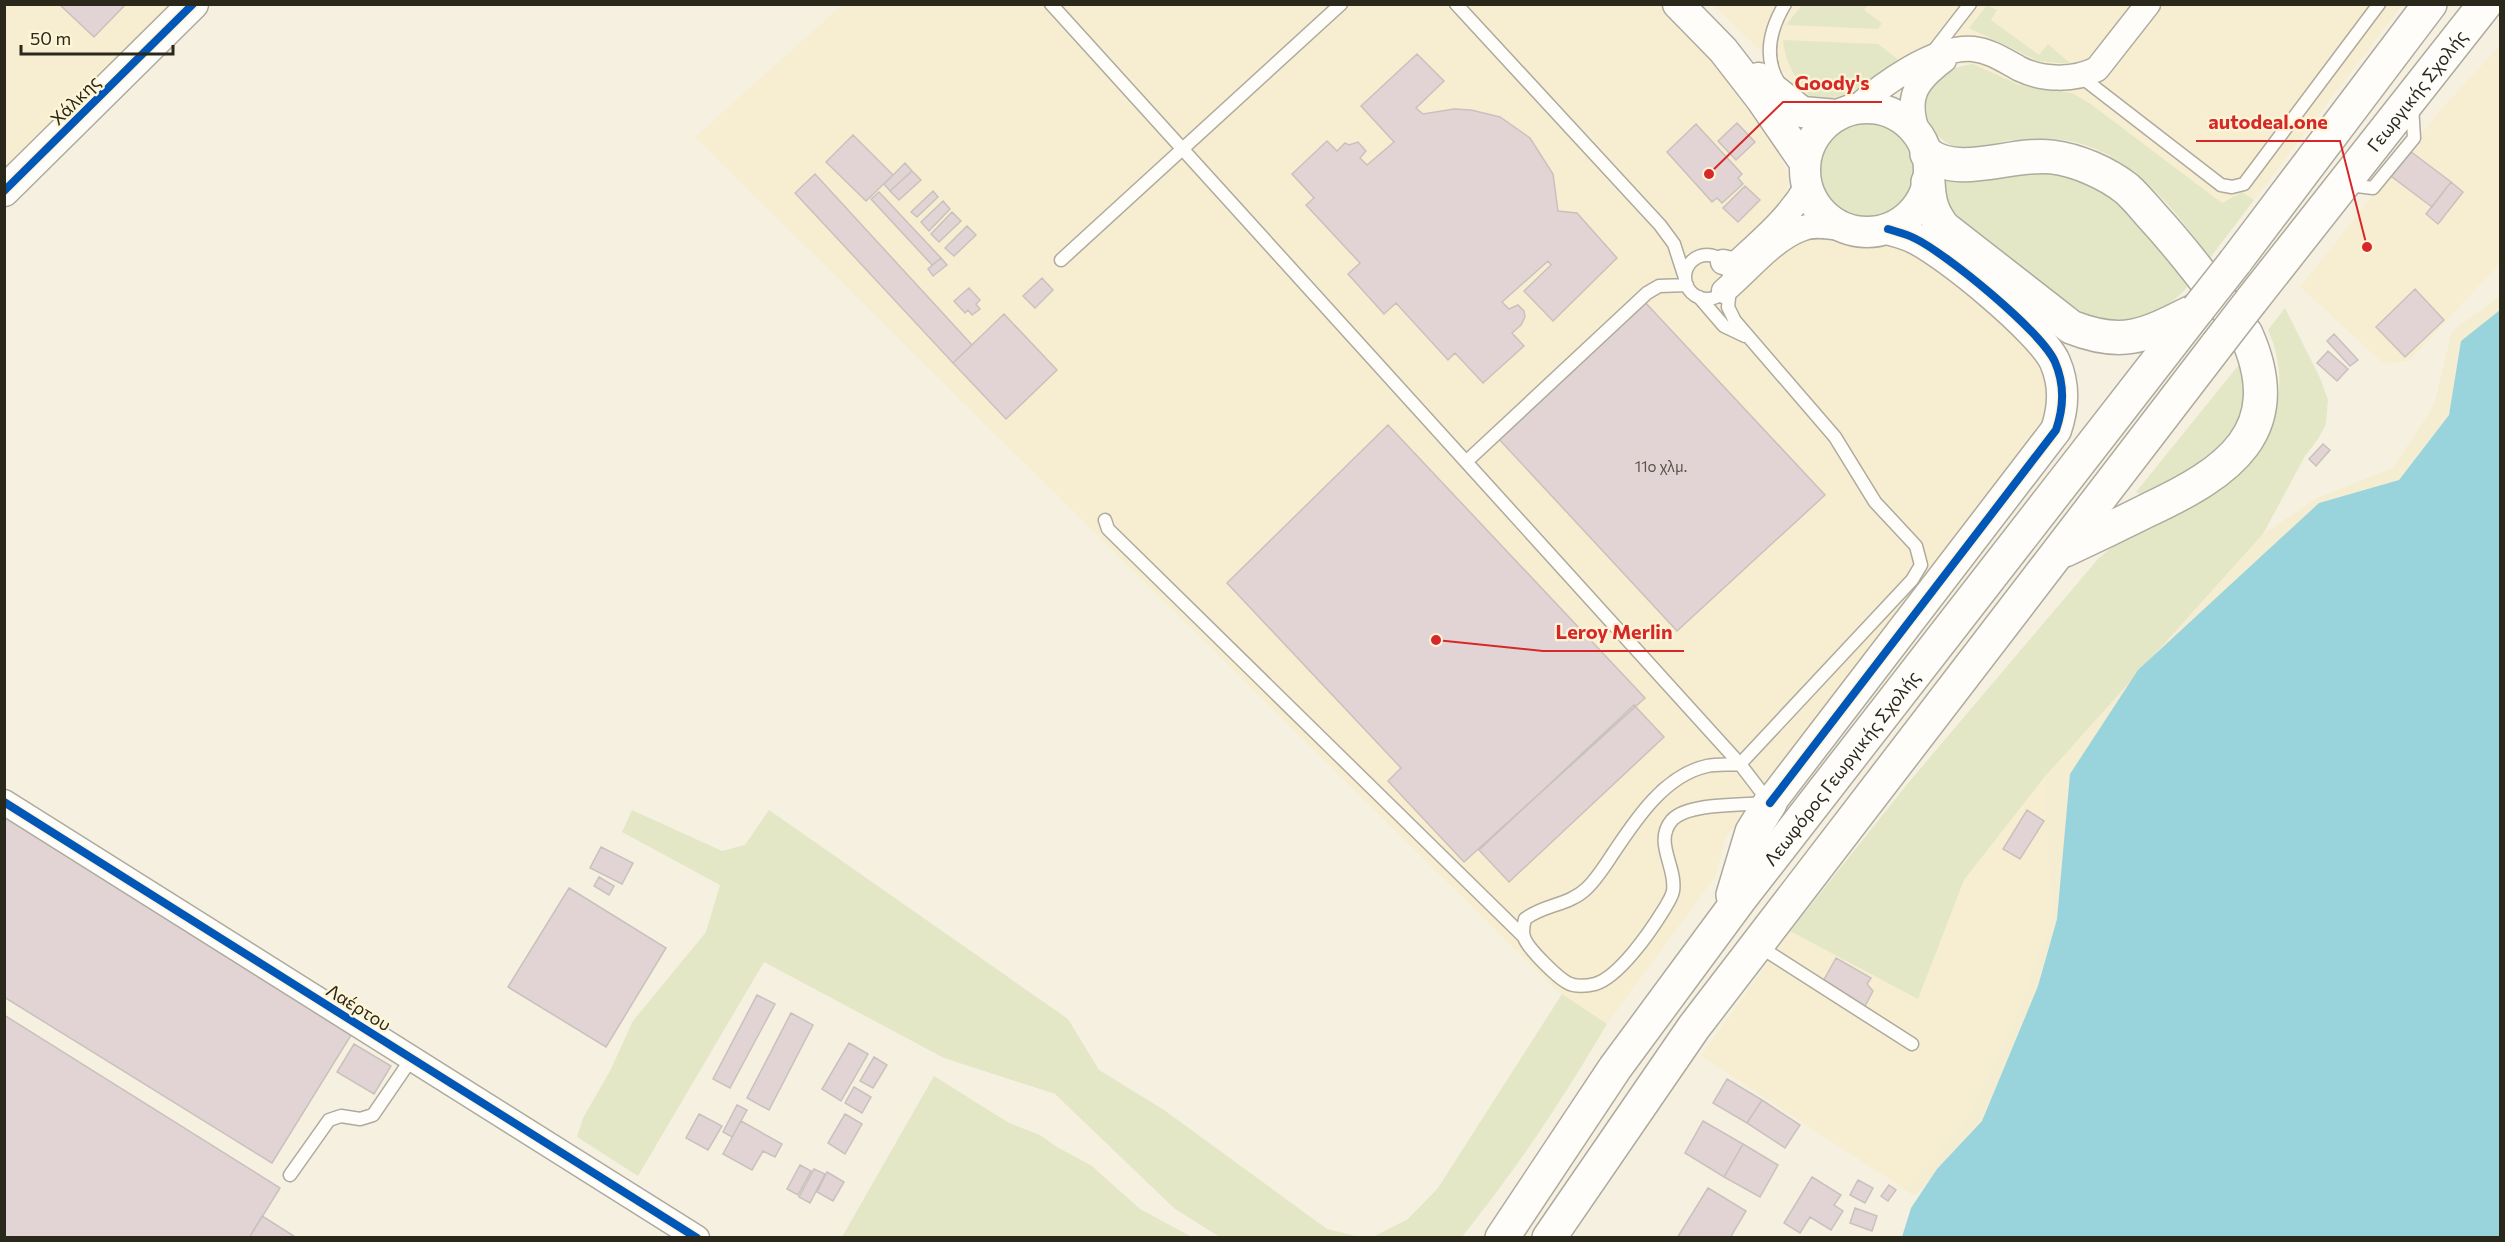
<svg xmlns="http://www.w3.org/2000/svg" width="2505" height="1242" font-family="Commissioner,sans-serif">
  <rect width="100%" height="100%" fill="#f5f0e0"/>
  <path fill="#f7eed2" d="M5 5H181L5 181Z
    M842 5H1666L1694 33 1775 139 1789 181 1785 198 1776 211 1816 233 1845 243 1905 244 2029 331 2064 396 1778 785 1727 835 1715 877 1607 1024 1556 990 695 137Z
    M1713 5H2402L2254 200 2242 192 2222 203 1973 64H1897L1872 82 1844 96 1813 102Z
    M2500 45V263L2409 361 2384 364 2300 287 2437 114Z
    M2043 779 2052 915 2018 1012 1967 1117 1904 1189 1701 1056 1790 931 1918 998 1964 880Z"/>
  <path fill="#e3e7c6" d="M1802 5H1868L1864 10 1882 23 1878 29 1786 25Z
    M1987 5 1997 10 1991 20 2039 55 2048 44 2071 64 2038 61 1969 28Z
    M1783 40 1878 44 1900 61C1873 81 1847 98 1813 102 1799 82 1785 65 1783 40Z
    M1973 64 2019 85 2072 93 2088 102 2222 203 2242 192 2254 200 2210 258C2172 206 2126 145 2055 139 2042 138 2028 140 2014 140 1994 141 1971 154 1951 145 1924 132 1917 98 1940 77 1949 68 1962 66 1973 64Z
    M1818 170a49 49 0 1 1 98 0a49 49 0 1 1-98 0Z
    M2050 165 2123 196 2193 280C2165 317 2127 328 2084 313 2061 297 1945 215 1941 195 1940 191 1942 184 1943 181L2011 168Z
    M2285 308 2320 378 2328 400 2326 424 2318 439 2305 456 2263 534 2043 779 1964 880 1918 999 1790 931 1909 782 2098 559C2107 552 2116 542 2126 536 2159 514 2202 505 2232 479 2277 442 2292 383 2268 330Z
    M2246 356 2247 403 2228 444 2175 480 2140 494 2136 492Z
    M632 810 722 851 745 845 769 810 1068 1019 1099 1070 1164 1110 1327 1229 1360 1237H1220L1175 1209 1055 1094 944 1058 764 962 638 1176 577 1137 583 1118 610 1071 633 1021 706 932 720 885 622 832Z
    M1562 994 1607 1024C1563 1099 1516 1170 1462 1237H1373L1408 1219 1438 1188Z
    M934 1076 1009 1123 1040 1135 1057 1147 1092 1166 1140 1209 1192 1237H842Z"/>
  <path fill="#f5edd2" d="M2500 296V310L2461 341 2449 415 2399 480 2319 503 2070 774 2057 919 2038 986 1982 1121 1915 1196 1904 1189 1967 1117 2018 1012 2052 915 2043 779 2263 534 2319 497 2393 468 2434 405 2452 331Z"/>
  <path fill="#99d3dc" d="M2500 310V1237H1902L1911 1208 1937 1169 1982 1121 2038 986 2057 919 2070 774 2138 670 2319 503 2399 480 2449 415 2461 341Z"/>
  <path fill="#e2d4d4" stroke="#c9c1bd" stroke-width="1.5" d="M59 4H123L124 6 94 37Z
    M1417 54 1444 81 1416 108 1423 114 1454 109 1471 110 1500 117 1530 138 1553 174 1558 211 1577 213 1617 258 1553 321 1524 291 1551 265 1548 261 1502 302 1509 309 1518 305 1524 311 1525 317 1521 325 1512 333 1524 346 1483 383 1455 353 1448 360 1396 303 1384 314 1348 274 1360 263 1306 205 1314 198 1292 174 1327 141 1337 151 1345 143 1349 145 1358 142 1366 151 1360 158 1367 165 1394 142 1361 106Z
    M1737 123 1755 142 1736 160 1718 141Z
    M1696 124 1742 174 1738 178 1743 184 1722 203 1717 198 1712 202 1667 152Z
    M853 135 893 175 866 201 826 162Z
    M2402 145 2451 182 2432 207 2383 170Z
    M905 163 912 171 890 191 884 184Z
    M912 171 921 180 899 200 890 191Z
    M815 174 972 345 953 363 795 193Z
    M2451 182 2463 192 2438 224 2426 214Z
    M1745 186 1760 200 1738 222 1723 208Z
    M933 191 938 197 917 217 911 212Z
    M879 192 941 258 932 265 871 199Z
    M943 201 950 209 929 231 921 222Z
    M952 212 961 221 939 242 931 234Z
    M967 226 976 235 954 256 945 248Z
    M941 258 947 265 933 276 928 269Z
    M1042 278 1053 290 1035 308 1023 296Z
    M969 288 980 300 976 304 980 309 972 315 968 310 965 313 954 301Z
    M2415 289 2444 320 2405 357 2376 327Z
    M1643 300 1825 495 1677 631 1497 437Z
    M1004 314 1057 370 1006 419 953 363Z
    M2334 334 2358 360 2350 366 2327 341Z
    M2328 351 2348 369 2337 381 2317 363Z
    M1388 425 1645 698 1464 862 1388 781 1401 768 1227 583Z
    M2323 444 2330 450 2316 466 2309 459Z
    M1634 705 1664 737 1509 882 1479 850Z
    M2027 810 2044 821 2020 859 2003 849Z
    M4 815 353 1032 272 1163 4 997Z
    M601 847 633 863 622 884 590 868Z
    M599 877 614 886 609 895 594 886Z
    M569 888 666 948 606 1047 508 987Z
    M1836 958 1871 978 1867 984 1873 991 1864 1008 1821 985Z
    M757 995 775 1004 730 1088 713 1079Z
    M791 1013 813 1025 769 1110 747 1098Z
    M4 1015 280 1188 249 1238H4Z
    M849 1043 868 1054 841 1101 822 1089Z
    M354 1044 391 1066 374 1094 337 1072Z
    M874 1057 887 1065 873 1088 860 1081Z
    M1727 1079 1762 1100 1747 1123 1713 1103Z
    M854 1087 871 1097 862 1113 845 1103Z
    M1762 1100 1800 1125 1785 1148 1747 1123Z
    M737 1105 747 1110 732 1137 723 1132Z
    M699 1114 722 1126 708 1150 686 1138Z
    M845 1114 862 1124 845 1154 828 1143Z
    M741 1121 782 1144 775 1157 763 1151 752 1170 723 1154Z
    M1703 1121 1743 1144 1724 1177 1685 1153Z
    M1743 1144 1778 1165 1760 1197 1724 1177Z
    M800 1165 811 1171 798 1195 787 1189Z
    M814 1169 825 1174 810 1203 799 1197Z
    M827 1172 844 1182 833 1201 817 1192Z
    M1812 1177 1841 1195 1834 1205 1843 1211 1831 1230 1810 1217 1800 1233 1784 1223Z
    M1858 1180 1873 1188 1865 1203 1850 1195Z
    M1889 1185 1896 1190 1888 1201 1881 1196Z
    M1708 1188 1746 1211 1730 1238H1677Z
    M1855 1208 1877 1216 1872 1231 1850 1223Z
    M262 1216 297 1238H249Z"/>
  <g fill="none" stroke-linecap="round" stroke-linejoin="round">
    <g stroke="#aeaa9d" stroke-width="15">
      <path id="service" d="M1051 4 1740 764 1769 802
        M1456 4 1660 225 1674 244 1685 278
        M1932 53 1970 4
        M2080 76 2221 185 2232 187 2244 184 2379 4
        M1779 83C1763 57 1770 29 1785 4
        M2357 186 2373 188 2414 138 2412 106
        M1685 277a22 22 0 1 1 44 0a22 22 0 1 1-44 0Z
        M1061 260 1341 4
        M1730 289 1728 307 1735 321 1835 437 1875 502 1916 546 1921 565 1912 580 1740 764C1729 765 1717 764 1707 766 1665 775 1636 819 1614 852 1606 864 1597 879 1586 889 1568 906 1544 904 1525 919 1523 926 1522 931 1524 937 1527 948 1558 978 1568 983 1575 987 1587 986 1595 984 1619 977 1650 932 1663 911 1666 906 1672 897 1673 891 1677 867 1653 842 1672 820 1688 803 1741 805 1765 803
        M1699 297 1724 326 1745 336
        M1467 461 1647 293 1659 286 1687 285
        M1105 520 1108 529 1524 937
        M1757 945 1912 1044
        M290 1175 329 1120 341 1116 360 1119 373 1115 412 1058"/>
    </g>
    <g stroke="#aeaa9d" stroke-width="27">
      <path id="minor" d="M1855 109C1882 84 1935 46 1973 49 1991 51 2005 61 2020 69 2043 80 2074 81 2097 69L2148 4
        M1918 134C1905 97 1915 82 1944 60
        M1723 262 1732 264 1738 262C1764 238 1789 217 1807 186
        M1724 291C1748 271 1772 240 1801 229 1814 223 1829 227 1843 228
        M4 802 697 1238"/>
    </g>
    <g stroke="#aeaa9d" stroke-width="33">
      <path id="tertiary" d="M1678 4 1723 50 1761 99 1805 163
        M1759 78 1802 112 1837 115
        M1805 170a62 62 0 1 1 124 0a62 62 0 1 1-124 0Z
        M4 191 193 4
        M1770 803 2056 430C2064 407 2065 385 2055 362 2042 332 1946 253 1914 238 1906 234 1897 232 1888 229"/>
    </g>
    <g stroke="#aeaa9d" stroke-width="36">
      <g id="primary">
        <path d="M1927 154C1960 179 2012 152 2052 157 2077 160 2107 173 2127 189 2136 197 2144 207 2152 216 2186 253 2216 294 2246 334 2290 432 2227 473 2148 510 2120 524 2093 537 2065 550"/>
        <path d="M1928 182C1929 202 1932 213 1944 228L2071 327C2124 348 2146 335 2194 311"/>
        <path d="M2235 262 2430 4"/>
        <path id="s1" d="M2251 301 2485 4"/>
        <path d="M1733 895 1752 832 1770 803"/>
        <path id="s2" d="M1502 1238 1615 1068 1739 900 2198 309"/>
        <path d="M1549 1238 1694 1027 2217 345"/>
      </g>
    </g>
    <use href="#service" stroke="#fefdfa" stroke-width="12"/>
    <use href="#minor" stroke="#fefdfa" stroke-width="24"/>
    <use href="#tertiary" stroke="#fefdfa" stroke-width="30"/>
    <use href="#primary" stroke="#fefdfa" stroke-width="33"/>
    <g stroke="#aeaa9d" stroke-width="36" stroke-linecap="butt">
      <path id="primary-bridge" d="M2198 309 2235 262
        M2217 345 2251 301"/>
    </g>
    <use href="#primary-bridge" stroke="#fefdfa" stroke-width="33"/>
    <g stroke="#fef5d7" stroke-width="11">
      <path id="cycleway" d="M4 191 193 4
        M4 802 697 1238
        M1770 803 2056 430C2064 407 2065 385 2055 362 2042 332 1946 253 1914 238 1906 234 1897 232 1888 229"/>
    </g>
    <use href="#cycleway" stroke="#0057b8" stroke-width="8"/>
  </g>
  <g text-anchor="middle" dominant-baseline="central" stroke-width="4.5" stroke-linejoin="round" paint-order="stroke">
    <g font-size="15" fill="#585249">
      <text x="1661" y="466">11o χλμ.</text>
    </g>
    <g font-size="18" fill="#2a271b" stroke="#fef5d7">
      <text stroke="none"><textPath href="#s1" startOffset="268">Γεωργικής Σχολής</textPath></text>
      <text transform="translate(75 100) rotate(-45)">Χάλκης</text>
      <text stroke="none"><textPath href="#s2" startOffset="580">Λεωφόρος Γεωργικής Σχολής</textPath></text>
      <text transform="translate(359 1007) rotate(32)">Λαέρτου</text>
    </g>
  </g>
  <path fill="none" stroke="#d62828" stroke-width="2" d="M1709 174L1783 102H1882M2367 247L2340 141H2196M1436 640L1543 651H1684"/>
  <g fill="#d62828" stroke="#fef5d7" stroke-width="2">
    <circle cx="1709" cy="174" r="6"/>
    <circle cx="2367" cy="247" r="6"/>
    <circle cx="1436" cy="640" r="6"/>
  </g>
  <g font-size="20" text-anchor="middle" font-weight="bold" fill="#d62828" stroke="#fef5d7" stroke-width="4.5" stroke-linejoin="round" paint-order="stroke">
    <text x="1832" y="90">Goody's</text>
    <text x="2268" y="129">autodeal.one</text>
    <text x="1614" y="639">Leroy Merlin</text>
  </g>
  <rect width="2505" height="1242" fill="none" stroke="#2a271b" stroke-width="12"/>
  <path d="M21 45v9h152v-9" fill="none" stroke="#2a271b" stroke-width="3"/>
  <text x="30" y="45" font-size="18" fill="#2a271b" stroke="#fef5d7" stroke-width="4.5" paint-order="stroke">50 m</text>
</svg>
